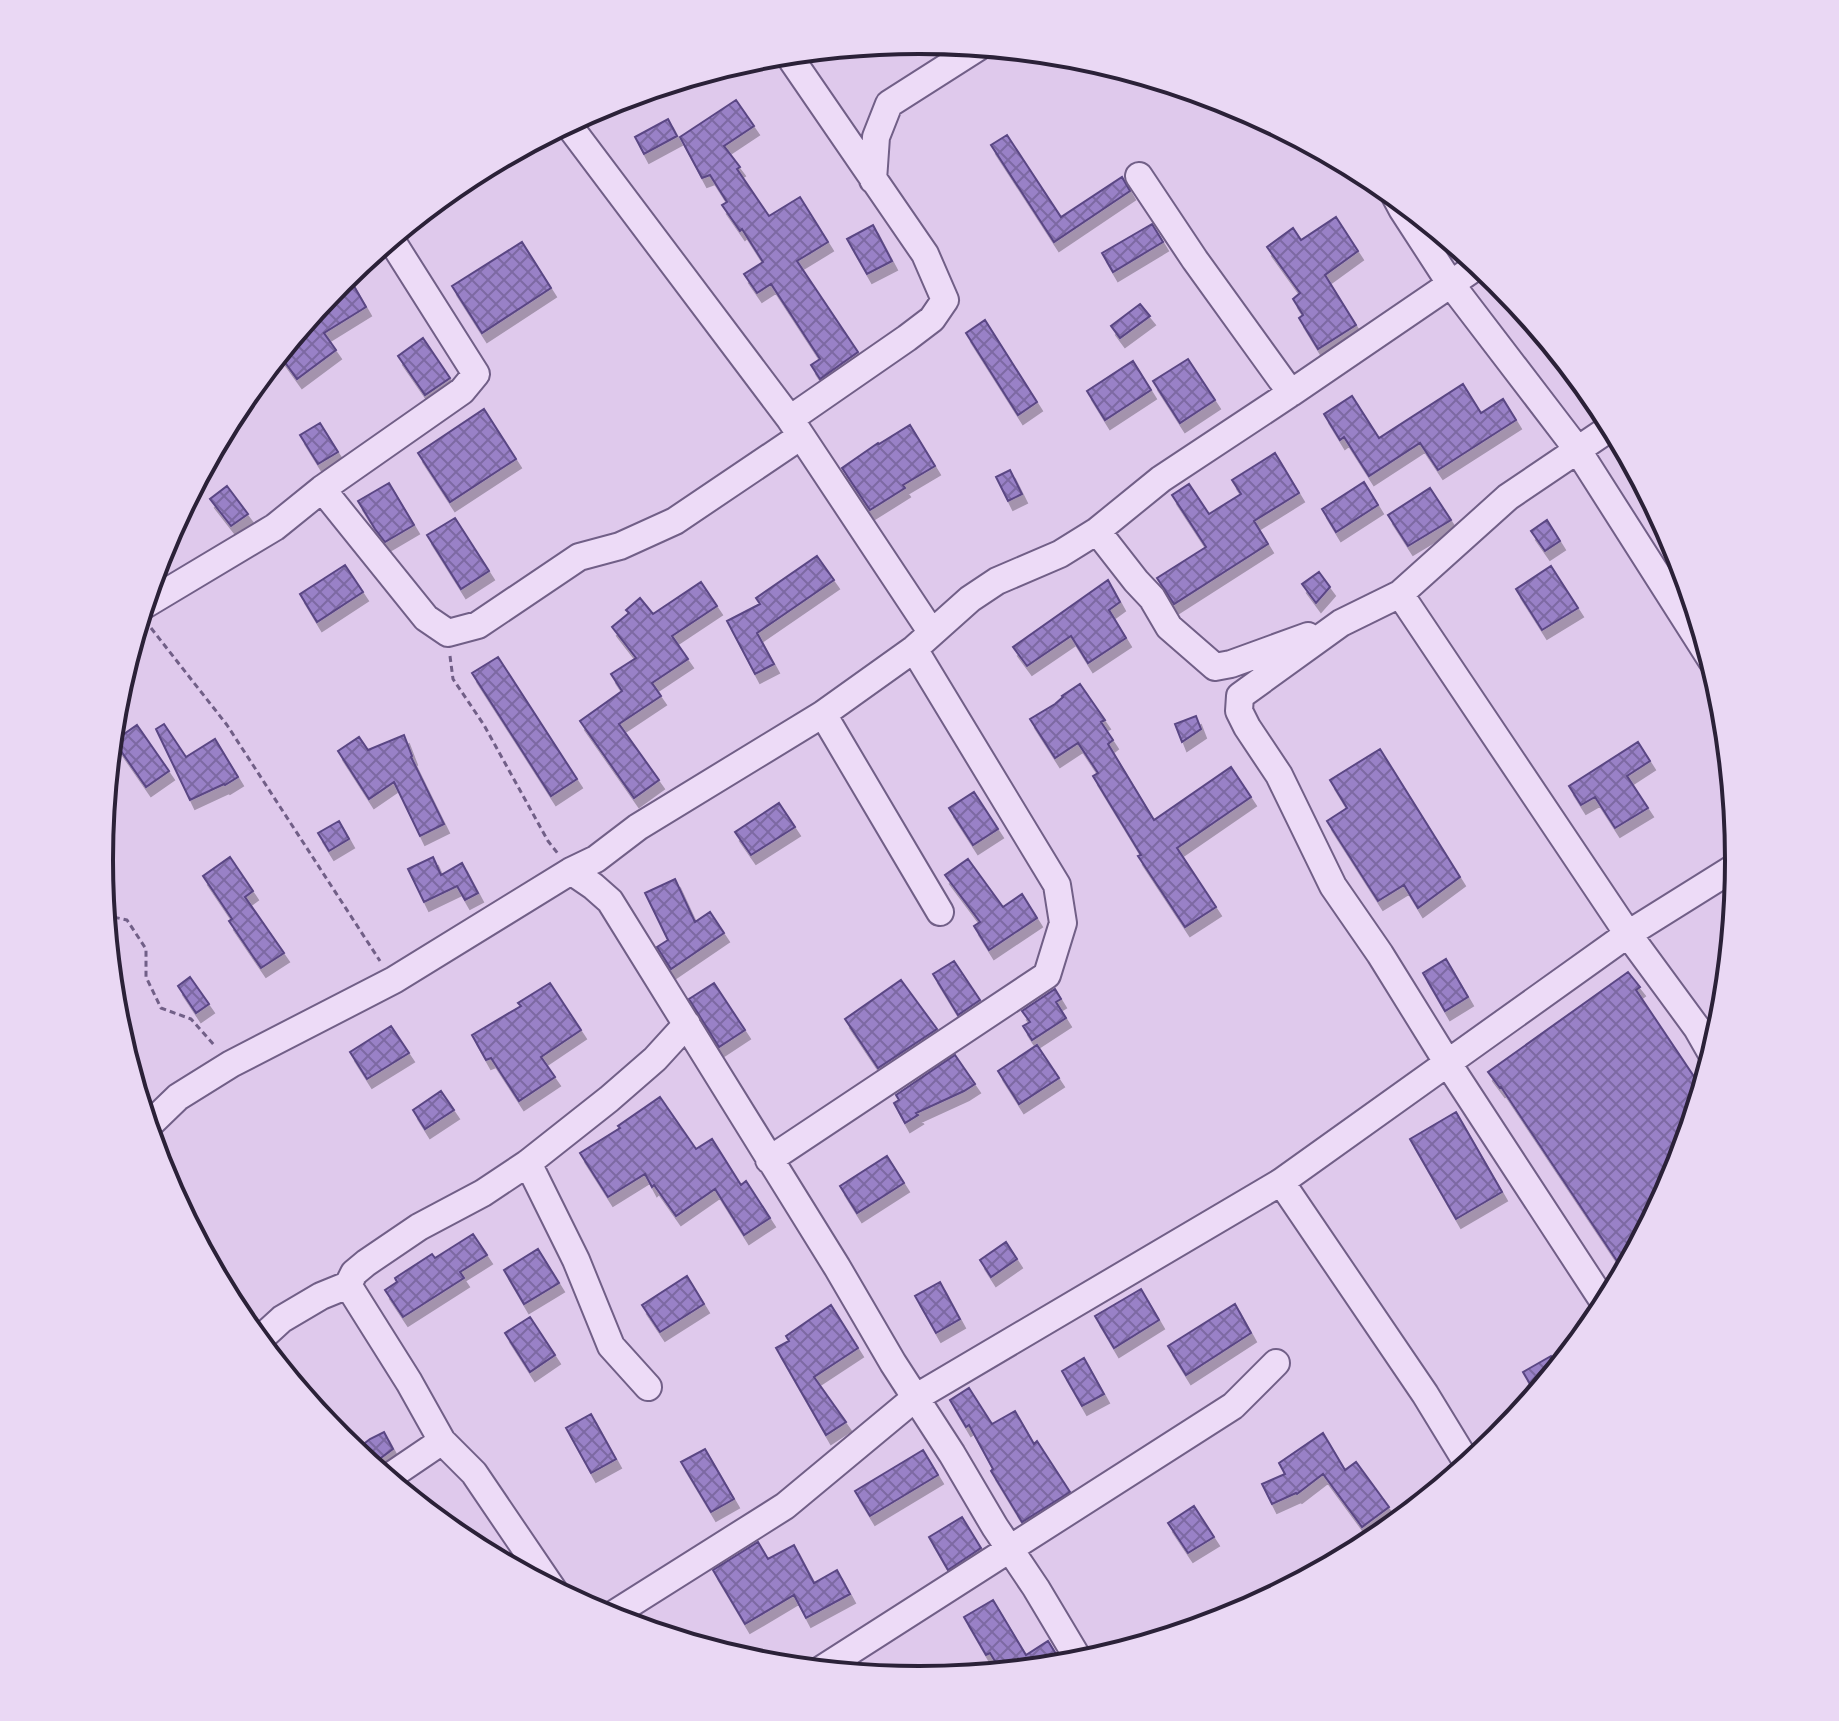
<svg xmlns="http://www.w3.org/2000/svg" width="1839" height="1721" font-family="Lora,serif">
  <defs>
    <pattern id="building-cross-hatch" width="8" height="8" patternUnits="userSpaceOnUse" patternTransform="scale(2)"><rect width="8" height="8" fill="#9981c7"/><path d="M0 0l8 8M0 8l8-8" fill="none" stroke="#7d69a3"/></pattern>
    <filter id="shadow"><feDropShadow dx="5" dy="9" stdDeviation="0" flood-color="#0004"/></filter>
  </defs>
  <rect width="100%" height="100%" fill="#dfc9ec"/>
  <path fill="url(#building-cross-hatch)" stroke="#5a4684" stroke-width="2" filter="url(#shadow)" d="M736 100 754 126 724 146 740 167 737 169 769 216 800 197 828 242 797 261 858 352 820 379 811 365 820 359 771 284 757 293 744 274 763 262 742 229 740 231 722 205 727 202 710 175 702 178 680 137Z
    M668 119 677 136 644 154 635 137Z
    M1007 135 1061 217 1122 177 1130 191 1054 242 991 145Z
    M1336 217 1358 251 1325 275 1356 325 1318 349 1299 318 1303 315 1293 299 1300 293 1267 247 1293 228 1301 240Z
    M1152 224 1163 242 1113 272 1102 253Z
    M873 225 892 261 867 274 847 239Z
    M522 242 551 288 482 333 452 286Z
    M347 274 366 307 324 333 336 350 297 379 279 354 340 280Z
    M1140 304 1150 316 1120 338 1111 326Z
    M985 320 1037 402 1018 415 966 333Z
    M423 338 450 378 425 395 398 356Z
    M1188 359 1215 400 1180 423 1153 381Z
    M1133 361 1151 390 1105 420 1087 391Z
    M1463 384 1481 413 1503 399 1516 420 1438 470 1420 443 1369 476 1344 437 1340 440 1324 414 1352 396 1379 438Z
    M484 409 516 459 450 502 418 453Z
    M320 423 338 452 318 464 300 435Z
    M910 425 935 466 903 485 905 488 870 510 842 468 878 443 879 444Z
    M1275 453 1299 493 1254 521 1268 544 1174 604 1157 578 1206 547 1172 495 1189 484 1209 514 1241 494 1232 480Z
    M1010 470 1022 494 1008 501 996 477Z
    M1364 482 1378 505 1336 532 1322 509Z
    M389 483 414 525 385 542 375 529 358 501Z
    M227 486 248 514 231 526 210 499Z
    M1430 488 1451 520 1408 546 1388 515Z
    M455 518 489 571 461 589 427 535Z
    M1547 520 1560 541 1545 551 1531 531Z
    M817 556 834 580 757 633 774 664 755 674 727 621 760 604 756 598Z
    M345 565 363 592 317 622 300 594Z
    M1551 566 1578 608 1542 630 1516 589Z
    M1319 572 1330 587 1316 603 1302 584Z
    M1108 580 1120 602 1109 610 1126 638 1088 663 1071 636 1027 666 1013 647Z
    M701 582 717 606 672 636 688 659 652 683 661 696 619 724 659 780 634 798 580 721 622 691 611 674 636 658 612 627 629 613 626 610 640 598 653 614Z
    M498 657 577 779 551 796 472 673Z
    M1080 684 1105 720 1101 722 1113 740 1108 744 1154 820 1231 767 1251 797 1177 848 1216 907 1185 927 1138 856 1141 855 1093 776 1098 773 1078 743 1055 758 1030 719 1055 704 1063 697 1062 696Z
    M1196 716 1201 729 1182 742 1175 724Z
    M164 724 186 757 215 739 238 777 225 785 224 784 190 800 156 729Z
    M137 725 169 771 146 787 114 741Z
    M404 735 412 756 411 757 444 824 420 836 394 782 369 799 338 751 359 737 368 750Z
    M1638 742 1650 761 1627 776 1648 808 1615 828 1595 797 1581 805 1569 786Z
    M1380 749 1460 877 1418 908 1404 885 1378 901 1327 821 1347 808 1330 780Z
    M974 792 998 829 973 845 949 808Z
    M779 803 795 827 751 855 735 832Z
    M339 821 349 839 329 851 318 833Z
    M230 857 253 891 245 897 284 953 261 968 229 921 232 919 203 876Z
    M433 857 441 875 462 863 478 893 465 900 457 886 424 902 408 869Z
    M968 859 1003 907 1022 894 1037 918 989 950 974 926 980 922 945 875Z
    M675 879 695 922 710 912 724 933 671 969 657 947 668 940 645 893Z
    M1446 959 1468 997 1445 1011 1423 973Z
    M954 961 980 1000 958 1015 933 974Z
    M1628 972 1640 987 1636 990 1703 1090 1677 1175 1625 1273 1501 1087 1500 1088 1488 1072Z
    M190 977 209 1004 196 1013 178 986Z
    M901 980 937 1029 878 1068 845 1019Z
    M550 983 581 1030 541 1057 555 1077 519 1101 491 1058 486 1060 472 1035 521 1006 518 1003Z
    M714 983 745 1030 719 1047 689 999Z
    M1055 989 1061 999 1056 1002 1066 1018 1032 1040 1023 1026 1030 1022 1022 1011Z
    M391 1026 409 1053 367 1079 350 1052Z
    M1037 1045 1059 1078 1019 1104 998 1071Z
    M955 1055 975 1084 964 1091 916 1113 918 1115 905 1123 894 1103 899 1100 896 1095Z
    M441 1091 454 1110 425 1129 413 1110Z
    M660 1097 696 1149 712 1139 741 1185 746 1181 770 1218 744 1235 715 1189 676 1216 654 1185 652 1187 645 1174 608 1197 580 1153 620 1128 618 1126Z
    M1456 1112 1502 1192 1456 1219 1410 1139Z
    M887 1156 904 1183 857 1213 840 1186Z
    M473 1234 487 1255 460 1272 464 1278 403 1317 385 1290 397 1282 395 1278 432 1254 435 1258Z
    M1006 1242 1017 1259 991 1277 980 1260Z
    M538 1249 559 1283 524 1304 504 1270Z
    M687 1276 704 1304 660 1332 642 1305Z
    M940 1282 960 1319 936 1333 915 1296Z
    M1141 1289 1159 1320 1114 1348 1095 1316Z
    M1235 1304 1251 1333 1186 1375 1168 1346Z
    M831 1305 858 1348 814 1377 846 1422 826 1435 776 1348 789 1341 786 1336Z
    M530 1317 555 1355 530 1372 505 1333Z
    M1551 1356 1559 1369 1537 1396 1523 1372Z
    M1084 1358 1104 1394 1082 1406 1062 1371Z
    M969 1388 992 1424 1015 1411 1034 1444 1037 1441 1070 1492 1022 1522 991 1471 993 1469 969 1425 966 1427 950 1400Z
    M591 1414 616 1459 591 1473 566 1428Z
    M384 1432 393 1449 370 1466 353 1452 370 1439Z
    M1323 1433 1345 1470 1356 1462 1389 1507 1362 1527 1323 1474 1297 1494 1296 1493 1272 1504 1262 1484 1285 1474 1279 1463Z
    M705 1449 734 1499 711 1512 681 1462Z
    M923 1450 938 1475 870 1516 855 1491Z
    M1194 1506 1214 1537 1188 1553 1168 1523Z
    M962 1517 981 1548 948 1570 929 1537Z
    M758 1542 768 1559 794 1545 814 1583 837 1570 850 1594 806 1618 794 1595 745 1624 713 1570Z
    M993 1600 1026 1655 1048 1641 1064 1667 997 1673 1001 1671 990 1653 986 1655 964 1617Z"/>
  <g fill="none" stroke-linecap="round" stroke-linejoin="round">
    <g stroke="#715f87" stroke-width="30">
      <path id="minor" d="M787 53 925 254 945 300 932 319 907 338 790 419
        M567 123 790 419 932 633
        M1139 176 1195 260 1291 393 1480 264
        M873 180 876 137 889 104 980 46
        M1394 194 1402 209 1450 283 1577 449 1712 661
        M322 489 426 618 448 633 478 625 579 557 620 546 675 521 801 436
        M1097 531 1136 581 1152 598 1169 627 1215 667 1231 664 1308 636
        M1400 594 1628 934 1697 1028 1713 1056
        M143 606 275 527 322 489 462 391 476 374 390 238
        M823 714 940 912
        M571 871 593 886 610 901 837 1267 893 1363 952 1454 995 1527 1036 1588 1082 1665
        M147 1127 178 1097 231 1064 394 980 571 871 596 859 638 827 823 714 914 649 970 599 997 581 1060 554 1097 531 1161 479 1291 393
        M769 1160 1047 975 1063 923 1057 885 914 649
        M528 1163 576 1260 611 1346 648 1387
        M1281 1182 1425 1394 1469 1466
        M1607 1307 1447 1062 1380 954 1333 886 1279 775 1247 727 1239 711 1240 696 1341 623 1400 594 1508 497 1613 426
        M258 1341 282 1319 321 1296 348 1285
        M442 1441 474 1473 554 1591
        M386 1479 442 1441 409 1382 348 1285 354 1273 366 1263 419 1227 483 1193 528 1163 609 1099 655 1059 687 1024
        M606 1619 785 1506 915 1398 1281 1182 1628 934 1740 864
        M819 1671 1233 1406 1276 1363"/>
    </g>
    <path stroke="#715f87" stroke-width="3" stroke-dasharray="6 4" stroke-linecap="butt" d="M151 628 227 725 380 961
      M450 656 453 679 484 725 548 841 559 855
      M104 915 127 920 146 949V977L161 1008 191 1019 215 1046"/>
    <use href="#minor" stroke="#eddbf7" stroke-width="26"/>
  </g>
  <path d="M0 0H1839V1721H0ZM113 860a806 806 0 1 1 1612 0a806 806 0 1 1-1612 0Z" fill="#ead8f4" fill-rule="evenodd"/>
  <path fill="none" stroke="#2b2138" stroke-width="4" d="M113 860a806 806 0 1 1 1612 0a806 806 0 1 1-1612 0Z"/>
</svg>
